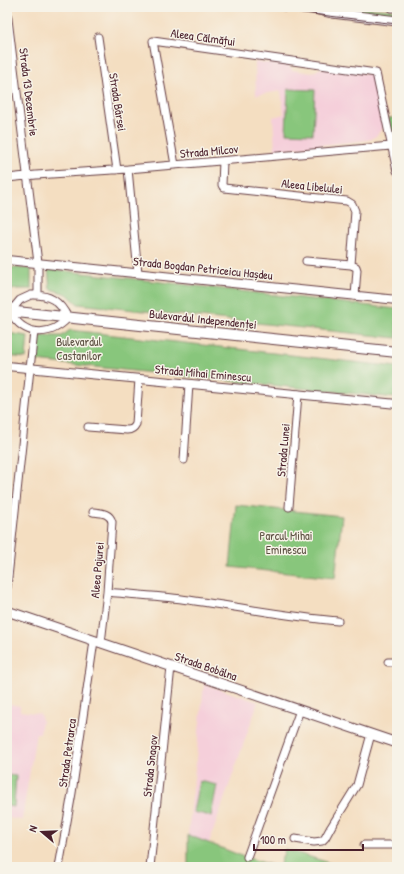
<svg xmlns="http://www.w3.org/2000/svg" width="404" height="874" font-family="'Patrick Hand',sans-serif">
  <defs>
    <pattern id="grass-tufts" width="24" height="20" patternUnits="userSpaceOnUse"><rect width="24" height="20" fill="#88c67c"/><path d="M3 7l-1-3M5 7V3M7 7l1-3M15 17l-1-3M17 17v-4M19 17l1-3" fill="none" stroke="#71a066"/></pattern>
  </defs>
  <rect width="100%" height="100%" fill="#f7f3e8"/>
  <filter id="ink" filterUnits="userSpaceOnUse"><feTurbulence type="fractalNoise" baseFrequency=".025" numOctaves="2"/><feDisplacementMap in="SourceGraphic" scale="8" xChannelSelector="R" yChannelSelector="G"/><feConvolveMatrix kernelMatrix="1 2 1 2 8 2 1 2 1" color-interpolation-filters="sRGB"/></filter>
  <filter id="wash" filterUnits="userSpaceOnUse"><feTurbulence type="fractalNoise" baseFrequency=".012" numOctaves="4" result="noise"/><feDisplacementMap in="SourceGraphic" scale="16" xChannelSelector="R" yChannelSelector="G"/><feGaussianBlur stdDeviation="0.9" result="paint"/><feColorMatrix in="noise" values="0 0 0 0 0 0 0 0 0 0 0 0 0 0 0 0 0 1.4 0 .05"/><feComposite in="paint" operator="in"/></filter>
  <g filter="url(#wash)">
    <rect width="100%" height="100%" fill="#f4dec1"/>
    <path fill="#f5cfda" d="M255 62 289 65 292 70 312 73 321 68 369 74 373 76 376 82 383 125 382 129 376 136 372 139 368 140 275 150 273 117 284 114 281 91 256 95Z
      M7 681H11L9 704 20 706V711L40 714 42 720 40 733H36L22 820 7 818Z
      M204 684 258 702 209 843 188 835Z"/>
    <path fill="url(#grass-tufts)" stroke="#697254" d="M361 8 397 10V18L362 14 358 11V9Z"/>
    <path fill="#88c67c" stroke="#697254" d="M288 89 315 90 313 134 286 133Z
      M388 118H397V155Z
      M7 267 31 269V289H15L7 292Z
      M48 269 397 309V338L78 304 67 294 50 289Z
      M70 330 397 367V398L36 361 40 336H62Z
      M7 333 28 336 26 358 7 356Z
      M236 505 342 516 335 578 230 567Z
      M7 775 16 776 14 807 7 806Z
      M199 781 217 785 211 816 193 812Z
      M188 835 242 856 278 867H188Z
      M285 849 339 866 342 867H279Z"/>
  </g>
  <g filter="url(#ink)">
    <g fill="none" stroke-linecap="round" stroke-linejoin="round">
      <g stroke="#643c42" stroke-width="9">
        <path id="minor" d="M7 11 38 263V295
          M98 37 117 170
          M223 161 222 185 224 188 347 201 352 204 355 211 351 265 356 267 357 270 355 296
          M175 165 153 41 376 73 397 171
          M128 169 138 273
          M7 178 36 175 128 169 391 146
          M306 261 351 265
          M31 295C49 294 60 301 68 318 49 338 24 336 10 312L20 300Z
          M88 427 127 430C132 430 134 428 136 424L139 379
          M184 460 189 384
          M289 507 298 394
          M93 512C101 513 110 513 112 522L107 592 101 643
          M7 587 34 331
          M107 592C134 595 162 596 189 600 239 607 288 617 338 621
          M388 662H397
          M295 839 314 842 322 841 325 838 331 827 357 785 371 734
          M364 845H397
          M247 857 300 710
          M59 867 72 793 94 641
          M150 867 171 667"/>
      </g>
      <g stroke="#643c42" stroke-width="10">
        <path id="tertiary" d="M7 260 397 300
          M7 366 397 404"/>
      </g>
      <g stroke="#643c42" stroke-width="11">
        <path id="secondary" d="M305 7 332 13 397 21
          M392 7H397
          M7 611 397 743"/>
      </g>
      <g stroke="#643c42" stroke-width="12">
        <path id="primary" d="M7 311 397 352"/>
      </g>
      <use href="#minor" stroke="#fff" stroke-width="7"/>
      <use href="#tertiary" stroke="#fff" stroke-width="8"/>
      <use href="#secondary" stroke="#fff" stroke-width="9"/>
      <use href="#primary" stroke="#fff" stroke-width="10"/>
      <path stroke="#4a1f2b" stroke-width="1" d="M252 7 397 24"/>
    </g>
  </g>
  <g text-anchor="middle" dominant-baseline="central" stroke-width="3" stroke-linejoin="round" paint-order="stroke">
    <g font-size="12" fill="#4a1f2b" stroke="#f7f3e8">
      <text transform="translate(203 37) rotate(8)">Aleea Călmățui</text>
      <text transform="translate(29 92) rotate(83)">Strada 13 Decembrie</text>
      <text transform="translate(118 102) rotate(81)">Strada Bârsei</text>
      <text transform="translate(209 151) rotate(-5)">Strada Milcov</text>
      <text transform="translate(312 186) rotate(6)">Aleea Libelulei</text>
      <text transform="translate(203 268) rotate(6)">Strada Bogdan Petriceicu Hașdeu</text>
      <text transform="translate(203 319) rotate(6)">Bulevardul Independenței</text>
      <text transform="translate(203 373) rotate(5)">Strada Mihai Eminescu</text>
      <text transform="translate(283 450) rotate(-85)">Strada Lunei</text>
      <text transform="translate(97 570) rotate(-85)">Aleea Pajurei</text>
      <text transform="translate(206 666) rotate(19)">Strada Bobâlna</text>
      <text transform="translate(67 753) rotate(-82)">Strada Petrarca</text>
      <text transform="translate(150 766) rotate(-84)">Strada Snagov</text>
    </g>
    <g font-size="12" fill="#5d5143" stroke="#f7f3e8">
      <text x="79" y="341">Bulevardul<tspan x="79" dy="14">Castanilor</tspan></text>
      <text x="286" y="535">Parcul Mihai<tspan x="286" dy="14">Eminescu</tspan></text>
    </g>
  </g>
  <rect width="404" height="874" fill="none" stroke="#f7f3e8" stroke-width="24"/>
  <g transform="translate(42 832) rotate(289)" stroke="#f7f3e8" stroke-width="3" paint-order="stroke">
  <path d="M0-3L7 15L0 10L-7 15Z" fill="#4a1f2b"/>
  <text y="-6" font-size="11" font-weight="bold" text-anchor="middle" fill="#4a1f2b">N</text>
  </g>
  <path d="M254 844v6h109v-6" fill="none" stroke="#4a1f2b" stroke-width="2"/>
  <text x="260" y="844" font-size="12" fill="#4a1f2b" stroke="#f7f3e8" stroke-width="3" paint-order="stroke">100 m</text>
</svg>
